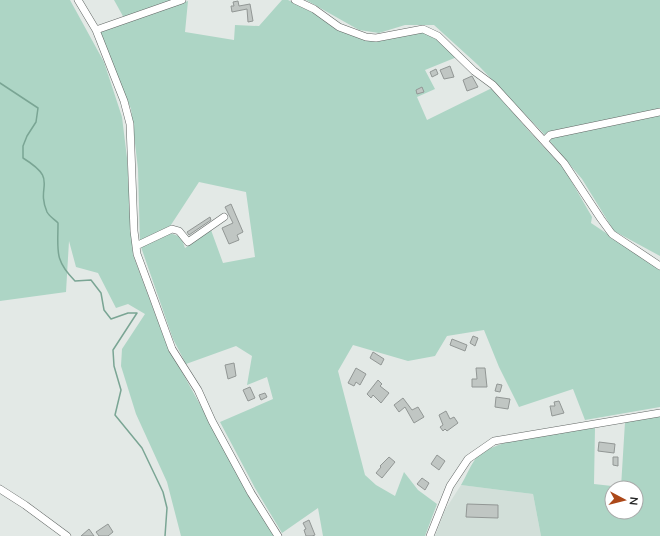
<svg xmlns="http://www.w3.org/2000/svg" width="660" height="536" font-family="Mulish,sans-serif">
  <rect width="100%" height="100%" fill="#e3e9e6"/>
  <path fill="#d2dfd9" d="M461 485 533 494 541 536H435L445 510Z"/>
  <path fill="#add5c5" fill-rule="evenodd" d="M0 0H70L104 62 122 117 127 158 133 255 166 343 255 504 275 536H181L167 482 136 414 121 366 122 349 145 314 128 304 116 308 98 273 76 267 69 241 66 292 0 301Z
    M114 0H178L124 18Z
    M282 0H288L369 39 417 32 431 33 457 57 425 70 435 89 417 97 427 120 492 88 528 130 565 170 592 217 591 223 660 269V407L585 420 573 389 519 407 499 367 484 330 447 336 435 356 408 361 353 345 338 371 365 475 376 485 395 496 404 472 418 490 437 504 425 536H323L318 508 282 533 255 488 220 422 273 399 267 377 247 385 252 356 236 346 186 364 173 339 141 247 170 233 181 237 185 248 211 230 223 263 255 257 246 192 199 182 167 231 140 242 138 169 131 109 101 36V32L188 1 185 32 234 40 235 25 259 26Z
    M306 0H660V256L614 231 582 179 543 133 478 65 434 25H405L379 33 359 30Z
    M660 416V536H541L533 494 461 485C466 477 470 466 476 458 494 437 567 432 595 428L594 484 621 487 625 422ZM612 488H636V512H612Z"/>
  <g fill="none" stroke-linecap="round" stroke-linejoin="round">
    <path stroke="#7aa594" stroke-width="1.5" d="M0 83 38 108 36 122 27 136 23 146V158C60 181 35 184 47 212 49 216 55 220 58 223 58 251 54 260 75 281L91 280 101 293 104 310 111 319 128 313H137L113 350 114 366 121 390 115 415 142 448 163 492 167 508 165 536"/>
  </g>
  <path fill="#c0c6c3" stroke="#929795" d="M238 1 239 6 250 4 253 21 248 22 247 9 232 12 231 6H234L233 2Z
    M450 66 454 77 444 79 440 70Z
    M436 69 438 74 432 77 430 72Z
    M472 76 478 87 467 91 463 80Z
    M422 87 424 92 417 94 416 90Z
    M231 204 243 232 237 235 239 240 229 244 222 228 233 223 225 207Z
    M210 217 211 220 189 235 187 232Z
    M473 336 478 338 475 346 470 343Z
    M452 339 467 345 465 351 450 345Z
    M373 352 384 359 381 365 370 358Z
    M234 363 236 376 228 379 225 365Z
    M356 368 366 374 360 385 356 382 354 386 348 383Z
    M476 368H485L487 387H472V379H477Z
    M378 380 382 384 380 386 389 393 381 403 373 395 371 398 367 394Z
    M497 384 502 385 500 392 495 391Z
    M250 387 255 398 248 401 243 390Z
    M265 393 267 397 261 400 259 395Z
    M496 397 510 399 508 409 495 407Z
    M403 398 412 410 418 407 424 417 414 423 405 407 399 412 394 405Z
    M559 401 564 413 552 416 550 406H555L554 402Z
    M446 411 450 419 454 417 458 423 447 431 445 429 443 431 440 427 443 425 439 415Z
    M599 442 615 444 614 453 598 451Z
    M437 455 445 461 439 470 431 464Z
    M389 457 395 462 382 478 376 473 381 467 380 466Z
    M613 457H618V466L613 465Z
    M422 478 429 483 425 490 417 484Z
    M467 504 498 505V518L466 517Z
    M309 520 315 535 312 536H306L304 530 306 529 303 523Z
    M108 524 113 532 108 536H99L96 532Z
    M89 529 94 536H81Z"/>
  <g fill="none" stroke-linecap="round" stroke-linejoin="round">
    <g stroke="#616664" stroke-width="8">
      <path id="minor" d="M78 0 96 30
        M182 0 96 30 124 101 130 124 134 231 137 254 153 297 172 349 198 390 212 421 251 493 278 536
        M295 0 314 9 339 27 366 37 376 38 423 29 438 36 474 71 493 85 564 163 601 219 612 234 660 266
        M544 141 550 135 660 112
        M136 246 172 229 179 231 188 242 224 217
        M0 489 25 505 67 536
        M430 536 450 486 468 459 494 441 660 413"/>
    </g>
    <use href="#minor" stroke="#fff" stroke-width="7"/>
  </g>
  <g transform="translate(624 500) rotate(97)"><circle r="19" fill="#ffffff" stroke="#a8a9a9"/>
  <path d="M0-3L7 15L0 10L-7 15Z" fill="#ac4819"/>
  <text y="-6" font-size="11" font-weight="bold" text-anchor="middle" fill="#262727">N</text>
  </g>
</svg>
